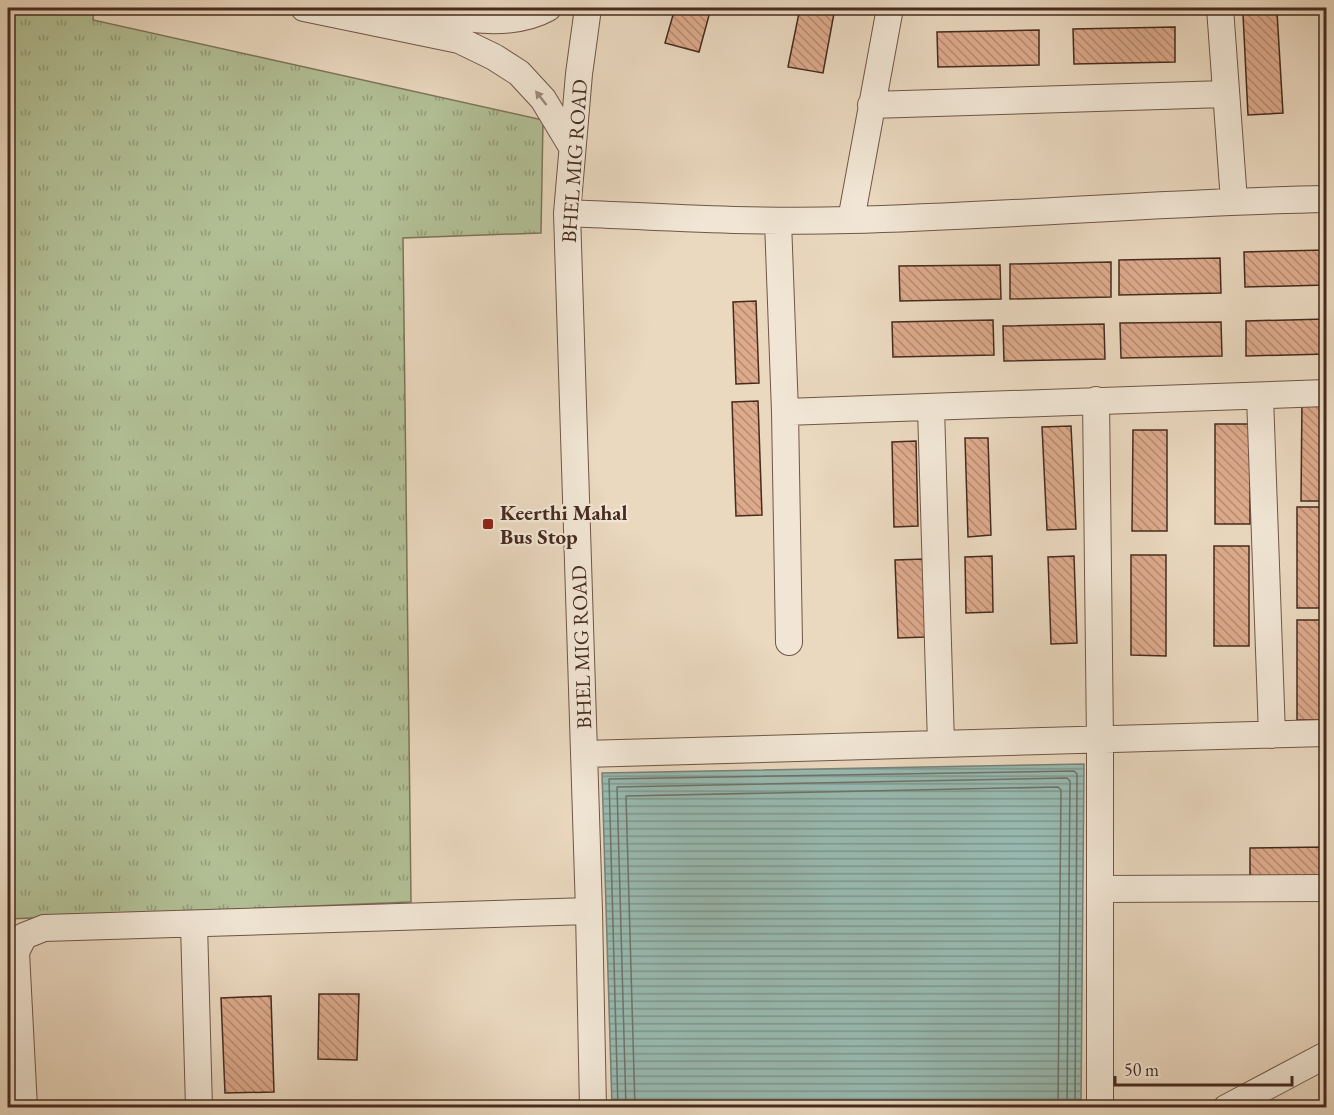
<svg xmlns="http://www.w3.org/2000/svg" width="1334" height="1115" font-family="'EB Garamond',serif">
  <defs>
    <pattern id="grass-tufts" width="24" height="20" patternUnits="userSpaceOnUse" patternTransform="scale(1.5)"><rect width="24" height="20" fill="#b2bf95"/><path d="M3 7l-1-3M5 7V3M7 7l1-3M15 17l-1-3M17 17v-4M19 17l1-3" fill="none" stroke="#939b79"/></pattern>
    <pattern id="water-rules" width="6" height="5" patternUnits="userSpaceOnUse" patternTransform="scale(1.5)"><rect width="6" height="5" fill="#98bab1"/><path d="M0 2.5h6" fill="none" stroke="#7e978f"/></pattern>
    <pattern id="building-back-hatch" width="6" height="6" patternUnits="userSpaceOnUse" patternTransform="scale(1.5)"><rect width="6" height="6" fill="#ddaa8c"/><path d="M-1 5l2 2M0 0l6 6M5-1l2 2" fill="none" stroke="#b58b72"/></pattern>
  </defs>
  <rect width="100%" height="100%" fill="#ead8bf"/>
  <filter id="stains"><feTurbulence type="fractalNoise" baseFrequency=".00333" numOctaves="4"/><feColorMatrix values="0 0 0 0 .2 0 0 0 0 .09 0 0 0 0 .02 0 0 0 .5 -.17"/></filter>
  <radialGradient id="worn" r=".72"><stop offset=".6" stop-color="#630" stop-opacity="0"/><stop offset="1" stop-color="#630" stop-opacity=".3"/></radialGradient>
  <path fill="url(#grass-tufts)" stroke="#7c755a" stroke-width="1.5" d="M8 8H94L93 20 543 120 541 233 403 238 411 902 8 919Z"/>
  <path fill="url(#water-rules)" stroke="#788177" stroke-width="1.5" d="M1084 764 1081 1107H612L602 773Z"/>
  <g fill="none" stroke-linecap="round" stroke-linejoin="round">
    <path stroke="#707268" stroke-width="1.5" d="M618 1108 609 779 1074 771 1077 774 1075 1108
      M626 1108 617 787 1067 778 1070 781 1067 1108
      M635 1108 626 796 1058 787 1061 790 1058 1108"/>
  </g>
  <path fill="url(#building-back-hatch)" stroke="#472b1f" stroke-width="1.5" d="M675 8H711L699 52 665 43Z
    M800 8H835L823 73 788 67Z
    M1277 12 1283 113 1248 115 1243 14Z
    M1175 27V62L1074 64 1073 29Z
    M1039 30V65L938 67 937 32Z
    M1326 250V285L1245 287 1244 252Z
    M1220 258 1221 293 1119 295V260Z
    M1111 262V297L1010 299V264Z
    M1000 265 1001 299 900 301 899 266Z
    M756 301 759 383 736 384 733 302Z
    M1326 319V354L1246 356V321Z
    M993 320 994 355 893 357 892 322Z
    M1221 322 1222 356 1121 358 1120 323Z
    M1104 324 1105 359 1004 361 1003 326Z
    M1302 400 1326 401V501H1301Z
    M758 401 762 515 736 516 732 402Z
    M1215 424H1250V524H1215Z
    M1071 426 1076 529 1047 530 1042 427Z
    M1133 430H1167V531H1132Z
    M965 438H988L991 535 968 537Z
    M916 441 918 526 894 527 892 442Z
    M1297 507H1326V608H1297Z
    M1214 546H1249V646H1214Z
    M1131 555H1166V656L1131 655Z
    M992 556 993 612 966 613 965 557Z
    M1074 556 1077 643 1051 644 1048 557Z
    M924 559 926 637 898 638 895 560Z
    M1297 620H1326V720H1297Z
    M1326 847V877L1250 878V848Z
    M319 994H359L357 1060 318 1059Z
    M271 996 274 1092 225 1093 221 998Z"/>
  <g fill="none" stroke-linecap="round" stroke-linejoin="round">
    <g stroke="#705647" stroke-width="28">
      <path id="street" d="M304 8 459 40 494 57 519 73 543 99 572 147
        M410 8C453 16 507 31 548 8
        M588 8 579 74 567 213 589 911 593 1108
        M1220 8 1234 201
        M871 105 1225 94
        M567 213C661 217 755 223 849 220 1008 216 1167 202 1326 199
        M851 220 890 8
        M778 221 785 412 789 642
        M1260 396 1272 735
        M1096 400 1100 740V1108
        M931 408 941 744
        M785 412 1326 393
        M584 754 1326 733
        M1100 889 1326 888
        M194 924 199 1108
        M24 1108 16 952 24 936 44 928 589 911
        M1226 1108 1326 1055"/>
    </g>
    <use href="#street" stroke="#f1e6d5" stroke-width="26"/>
  </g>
  <defs><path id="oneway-solid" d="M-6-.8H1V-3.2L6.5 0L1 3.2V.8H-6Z" transform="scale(1.5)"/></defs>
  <use fill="#9c887a" href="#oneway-solid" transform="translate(541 98) rotate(-128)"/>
  <rect fill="#8f2418" stroke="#f1e6d5" stroke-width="2" x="482" y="518" width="12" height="12" rx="3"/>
  <g text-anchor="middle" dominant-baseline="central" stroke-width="4.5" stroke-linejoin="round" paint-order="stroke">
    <g font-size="21" fill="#472b1f" stroke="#f1e6d5">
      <text transform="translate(574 161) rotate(-86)">BHEL MIG ROAD</text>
      <text transform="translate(581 647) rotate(-92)">BHEL MIG ROAD</text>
    </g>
    <g font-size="21" font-weight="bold" fill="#472b1f" stroke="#f1e6d5" text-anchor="start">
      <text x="500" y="512">Keerthi Mahal<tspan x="500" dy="24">Bus Stop</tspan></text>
    </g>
  </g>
  <rect width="1334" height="1115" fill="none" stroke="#ead8bf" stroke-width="30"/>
  <rect x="9" y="9" width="1316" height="1097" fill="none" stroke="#472b1f" stroke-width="3"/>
  <rect x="15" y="15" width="1304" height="1085" fill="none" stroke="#472b1f" stroke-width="1.5"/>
  <path d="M1115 1076v9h177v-9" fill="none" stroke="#472b1f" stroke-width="3"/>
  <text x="1124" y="1076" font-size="18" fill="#472b1f" stroke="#f1e6d5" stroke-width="4.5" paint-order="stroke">50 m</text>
  <rect width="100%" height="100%" filter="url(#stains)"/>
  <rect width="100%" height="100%" fill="url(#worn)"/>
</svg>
